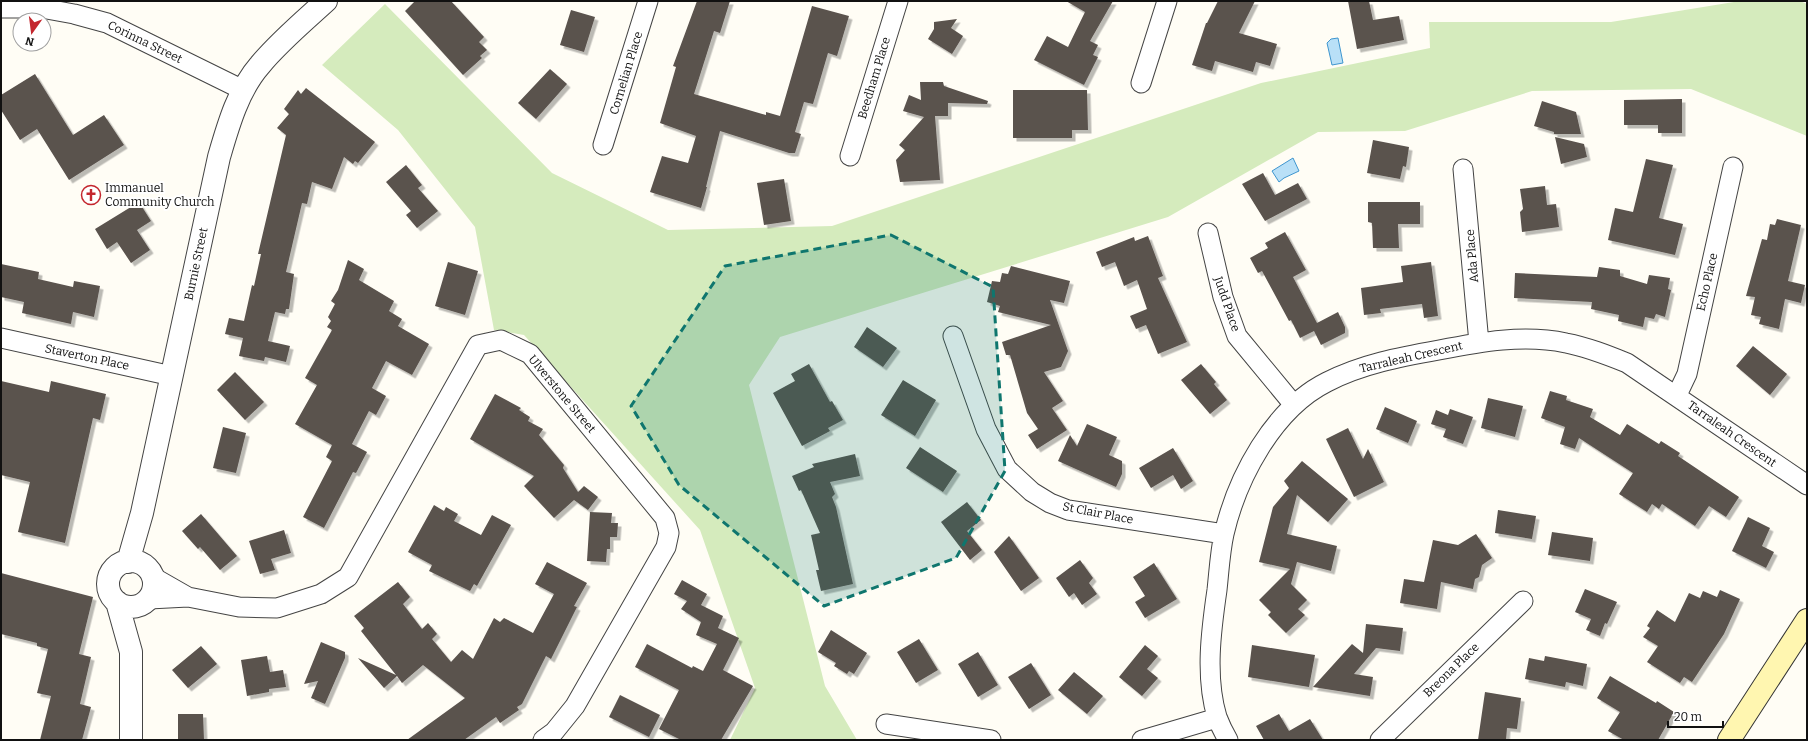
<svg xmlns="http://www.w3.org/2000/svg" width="1808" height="741" font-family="Bitter,serif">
  <defs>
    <filter id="shadow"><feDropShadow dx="3.5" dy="3.5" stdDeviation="0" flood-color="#0004"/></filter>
  </defs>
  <rect width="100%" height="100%" fill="#fffdf5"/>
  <path fill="#d5ebbd" d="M1740 1H1800L1807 4V136L1691 89 1532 91 1405 131 1318 132 1168 217 780 337 749 385 825 686 857 740H730L755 688 700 530 524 335 494 330 475 227 398 130 322 65 385 4 552 173 668 230 832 226 1261 83 1430 48 1429 22H1611Z"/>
  <path fill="#b9e0f7" stroke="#3f96cf" d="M1338 38 1343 63 1332 65 1327 43 1331 39Z
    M1293 158 1299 171 1284 178 1279 182 1272 171Z"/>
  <path fill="#5a524d" filter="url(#shadow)" d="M415 1H451L484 37 479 42 487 50 480 56 482 58 463 75 405 11Z
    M697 1H730L720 33 714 31 694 94 766 115V112L780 116 812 6 849 16 837 56 828 53 813 104 804 102 795 132 801 134 795 153H789L720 131 706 187H707L701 208 650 192 662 156 688 163 696 136 660 123 676 67 673 66Z
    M1066 1H1113L1090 41 1098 45 1093 55 1098 57 1084 85 1034 60 1047 36 1068 47 1085 12Z
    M1218 1H1255L1239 33 1277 44 1270 66 1256 62 1253 72 1215 61 1212 71 1192 65 1206 23H1207Z
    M1348 1H1369L1373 20 1399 16 1404 40 1357 49Z
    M571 10 595 17 584 52 560 45Z
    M957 19 951 28 963 36 952 54 928 39 934 29V22Z
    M550 69 567 84 536 119 518 103Z
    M35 74 73 135 104 115 124 145 69 180 37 129 20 140 1 110V95Z
    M920 82H943L944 86 988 101 987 104 948 103V116H935L940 180 900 182 896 160 905 150 899 145 924 117 903 111 909 95 921 100Z
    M306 88 375 142 358 163 355 161 353 164 344 157 332 189 312 182 307 204 302 203 286 272 294 274 289 309H286L285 314 275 312 268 341 290 346 286 362 265 357 264 361 239 356 243 338 225 334 229 318 244 321 252 285 254 286 261 254H258L286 135 277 128 289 114 284 109 298 90 301 94Z
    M1013 90H1087L1088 130H1072V138H1013Z
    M1682 99V133H1658V125H1624V100Z
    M1542 101 1576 112 1581 134H1554V132L1534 126Z
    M1555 137 1584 144 1587 157 1561 164Z
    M1373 140 1409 147 1406 167 1403 166 1400 179 1367 173Z
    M1646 159 1673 165 1659 218 1683 224 1675 255 1608 240 1615 208 1633 212Z
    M406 165 422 185 418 188 438 211 417 228 406 215 411 211 386 182Z
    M1263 173 1275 195 1298 183 1307 199 1265 221 1242 184Z
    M784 179 791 221 764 225 757 183Z
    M1545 186 1547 205 1556 204 1559 227 1522 232 1520 212 1523 209 1520 189Z
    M139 202 151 221 137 230 150 250 131 263 117 242 107 249 95 229Z
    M1368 202H1420V224H1398L1399 248H1373L1372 223 1368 222Z
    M1777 219 1801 225 1788 281 1805 285 1801 303 1785 299 1779 329 1759 324 1761 317 1751 315 1755 297 1746 296 1762 239 1767 240 1770 224 1775 225Z
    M1285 232 1306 270 1293 277 1317 323 1338 312 1345 327V333L1321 345 1314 331 1300 338 1291 320 1289 321 1262 271 1258 273 1250 258 1268 248 1265 243Z
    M1148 236 1163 276 1158 278 1187 342 1158 354 1146 325 1136 329 1130 316 1147 309 1137 280 1124 286 1115 262 1102 267 1096 252 1134 237 1135 241Z
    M348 260 364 269 359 280 394 301 389 311 402 319 398 326 429 344 412 375 386 361 372 388 386 396 376 415 369 411 352 444 367 452 356 473 353 472 324 528 303 517 332 461 326 457 332 445 295 424 317 385 305 378 332 330 327 327 331 321 328 317 335 304 331 301 338 290Z
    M448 262 478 271 465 315 435 306Z
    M1431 262 1438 316 1424 318 1422 304 1380 309 1381 313 1364 315 1361 288 1403 282 1401 266Z
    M1 264 39 272 38 279 73 287 74 281 100 286 94 317 73 312 71 324 22 313 24 302 1 297Z
    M1011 266 1070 281 1064 303 1050 300 1068 351 1061 367 1044 372 1063 401 1052 408 1067 430 1037 449 1028 435 1038 429 1027 413 1010 355H1006L1002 342 1051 325 998 312 1000 306 987 302 992 281 1000 282 1002 273 1008 274Z
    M1599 267 1620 270V276L1647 284 1649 275 1670 278 1668 289 1671 290 1665 317 1656 314 1654 319 1645 317 1643 327 1618 321 1619 315 1591 309 1592 302 1514 298 1515 273 1597 277Z
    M867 327 897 348 883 367 854 347Z
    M1753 346 1787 374 1770 395 1736 366Z
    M809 364 830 402 832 401 843 420 828 428 830 431 802 446 773 393 795 381 791 374Z
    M1201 364 1216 382 1214 384 1227 400 1210 414 1181 380Z
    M235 372 264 402 245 420 217 390Z
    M903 380 936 400 915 436 881 415Z
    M1 381 49 392 51 381 106 394 100 420 93 418 65 543 18 532 30 482 1 475Z
    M1550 391 1567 396 1566 400 1593 409 1590 417 1620 435 1627 424 1659 444 1661 441 1680 453 1678 456 1739 497 1726 517 1709 506 1695 526 1662 504 1659 509 1652 504 1647 512 1619 494 1633 473 1579 438 1575 449 1560 444 1565 427 1541 418Z
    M495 394 521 408 519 410 530 417 528 421 543 429 539 435 564 465 563 468 578 492 584 486 598 497 588 510 574 500 554 518 524 486 534 476 470 439Z
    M1488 398 1523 406 1515 437 1481 428Z
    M1385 407 1417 421 1408 443 1376 429Z
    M1450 409 1473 417 1463 444 1443 437 1446 429 1431 424 1436 410 1448 415Z
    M1087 424 1117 437 1109 455 1122 461V474L1116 487 1058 461 1070 435 1077 446Z
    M223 427 246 433 236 473 213 468Z
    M1348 428 1363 459 1368 449 1384 482 1354 497 1326 439Z
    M920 447 957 471 943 492 906 468Z
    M1173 448 1193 481 1181 489 1173 475 1151 488 1139 468Z
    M855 454 860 476 830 482 835 494 832 497 836 507 853 584 821 591 816 570H819L811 535 820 533 801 490 799 491 792 476 814 467 812 464Z
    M1302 461 1348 499 1328 522 1297 495 1287 534 1337 546 1331 571 1297 562 1291 584 1307 600 1298 609 1305 615 1286 633 1268 615 1271 612 1259 600 1290 569 1259 562 1273 507 1289 488 1284 481Z
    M967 502 981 520 967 531 982 550 970 560 941 522Z
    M434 505 444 511 446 507 458 514 454 521 481 535 492 515 511 525 477 586 474 584 470 591 429 571 432 565 408 552Z
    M1498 510 1536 516 1532 539 1495 533Z
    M590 512 612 513 611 523H618L617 537H610V549H607L606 562 587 561Z
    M201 514 237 556 220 570 200 547 198 549 182 531Z
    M1748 517 1770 528 1762 546 1774 552 1766 568 1732 551Z
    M284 530 291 553 271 559 275 570 260 574 249 541Z
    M1552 532 1593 538 1590 561 1548 555Z
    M1476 534 1492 558 1482 565 1479 577 1475 579 1473 589 1441 582 1437 609 1400 603 1404 579 1424 582 1433 540 1458 545Z
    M1009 536 1039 578 1021 591 994 552Z
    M1080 560 1093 578 1089 583 1097 594 1082 605 1074 593 1069 597 1056 578Z
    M547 562 587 583 574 606 577 607 551 659 546 656 522 704 517 707 519 710 500 723 496 717 464 740H407L465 698 423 665 402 683 397 676 384 688 358 658 396 675 361 631 364 628 354 616 398 582 410 597 403 604 422 629 428 623 437 634 432 639 451 662 462 650 473 659 494 618 500 622 504 618 533 633 554 594 535 584Z
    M1154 563 1177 599 1145 618 1135 602 1145 596 1133 577Z
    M1 573 93 597 79 654 91 657 80 704 91 707 82 740H40L51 696 37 693 48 649 37 646V643L1 634Z
    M682 580 707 594 701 605 723 616 718 628 739 638 723 670 753 686 721 740H681L659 729 679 690 635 667 647 644 692 668 693 666 703 671 717 644 696 635 701 622 681 609 687 601 674 594Z
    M1585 589 1617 602 1607 624 1605 623 1600 636 1586 630 1591 619 1575 612Z
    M1720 590 1740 599 1724 634 1692 682 1684 677 1680 683 1647 662 1658 646 1643 637 1650 628 1647 626 1657 610 1675 622 1689 593 1700 598 1703 591 1717 597Z
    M1366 624 1403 628 1400 651 1376 648 1354 674 1373 677 1370 696 1313 687 1352 644 1363 653Z
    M831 630 867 653 854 674 849 671 847 674 834 666 836 663 818 652Z
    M919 639 938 670 916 683 897 652Z
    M321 642 345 652V658L325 704 311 698 318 681 304 684Z
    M1145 645 1158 656 1147 669 1158 678 1142 696 1119 677Z
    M1252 645 1315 655 1309 687 1248 677Z
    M201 646 217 664 188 688 172 670Z
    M978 652 998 685 978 697 958 664Z
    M267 656 270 672 283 670 286 687 269 689V692L247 696 241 660Z
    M1545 656 1587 664 1583 686 1566 682 1565 687 1525 679 1529 658 1544 661Z
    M1031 663 1051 695 1029 709 1008 677Z
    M1074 672 1103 696 1087 714 1058 690Z
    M1610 676 1656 703 1657 701 1674 712 1658 740H1624L1608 731 1620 712 1597 698Z
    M1485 692 1521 698 1517 729 1507 728 1506 740H1478Z
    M620 695 660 715 649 737 609 717Z
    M178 714H203L204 740H178Z
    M1279 714 1289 731 1310 719 1323 740H1264L1256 726Z"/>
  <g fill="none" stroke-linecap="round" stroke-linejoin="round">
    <g stroke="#444" stroke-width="21">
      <path id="minor" d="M18 1 41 8 74 14 107 23 243 90
        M1 8H34
        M1141 83 1167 1
        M603 145 648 1
        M850 156 898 1
        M1463 169 1479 343
        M1208 233 1223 297 1237 336 1294 405
        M953 336 986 429 1007 469 1032 492 1050 503 1068 510 1224 534
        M1 338 172 376
        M1677 395 1687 374 1733 167
        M153 577 188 597
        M149 599 188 597 239 607 277 608 321 594 348 577 478 345 501 340 530 354 665 518 669 533 666 547 575 706 554 732 543 740
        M886 724 991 740
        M1142 740 1217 718
        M1228 740C1224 733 1220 725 1217 717 1205 677 1211 631 1217 590 1219 572 1220 552 1224 534 1237 478 1273 409 1327 382 1362 364 1400 357 1439 350 1480 342 1524 334 1566 343 1587 347 1607 355 1627 363L1807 485
        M1380 740 1523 601"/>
    </g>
    <g stroke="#444" stroke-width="24">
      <path id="tertiary" d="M108 584a23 23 0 1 1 46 0a23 23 0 1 1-46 0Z
        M128 562 142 513 219 157C228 126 238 90 260 65 279 42 303 22 326 1
        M117 602 131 652V740"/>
    </g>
    <g stroke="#333" stroke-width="24">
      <path id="secondary" d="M1729 740 1807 620"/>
    </g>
    <use href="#minor" stroke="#fff" stroke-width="19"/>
    <use href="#tertiary" stroke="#fff" stroke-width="22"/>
    <use href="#secondary" stroke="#fff6b0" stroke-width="22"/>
  </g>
  <path fill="#0f766e" fill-opacity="0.2" stroke="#0f766e" stroke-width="3" stroke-dasharray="8 5" stroke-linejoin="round" d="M891 235 993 287 1005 471 956 558 824 606 679 485 631 406 725 266Z"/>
  <defs>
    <g id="church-ring" transform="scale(1)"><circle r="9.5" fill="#fff" stroke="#c4262e" stroke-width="1.5"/><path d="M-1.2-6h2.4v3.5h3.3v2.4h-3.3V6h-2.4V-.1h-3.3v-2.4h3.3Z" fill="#c4262e"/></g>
  </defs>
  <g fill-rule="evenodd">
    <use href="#church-ring" x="91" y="195"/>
  </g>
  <g text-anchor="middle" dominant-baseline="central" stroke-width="4" stroke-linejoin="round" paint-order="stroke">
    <g font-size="12" fill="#111" stroke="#fff">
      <text transform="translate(145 42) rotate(26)">Corinna Street</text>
      <text transform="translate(626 73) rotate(-73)">Cornelian Place</text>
      <text transform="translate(874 78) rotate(-73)">Beedham Place</text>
      <text transform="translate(1472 256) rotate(-95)">Ada Place</text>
      <text transform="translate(196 264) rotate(-78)">Burnie Street</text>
      <text transform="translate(1707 282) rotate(-77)">Echo Place</text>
      <text transform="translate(1227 304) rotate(71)">Judd Place</text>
      <text transform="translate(87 357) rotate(12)">Staverton Place</text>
      <text transform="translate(1411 357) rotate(-13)">Tarraleah Crescent</text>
      <text transform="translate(562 394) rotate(50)">Ulverstone Street</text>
      <text transform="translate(1732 434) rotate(35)">Tarraleah Crescent</text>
      <text transform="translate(1098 513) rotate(11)">St Clair Place</text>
      <text transform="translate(1451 670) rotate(-44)">Breona Place</text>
    </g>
    <g font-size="12" fill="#111" stroke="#fff" text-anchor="start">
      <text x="105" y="188">Immanuel<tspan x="105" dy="14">Community Church</tspan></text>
    </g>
  </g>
  <rect width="1808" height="741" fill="none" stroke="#111111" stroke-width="4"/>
  <g transform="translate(32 32) rotate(194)"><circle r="19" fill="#ffffff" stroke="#a0a0a0"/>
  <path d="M0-3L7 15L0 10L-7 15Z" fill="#c4262e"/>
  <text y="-6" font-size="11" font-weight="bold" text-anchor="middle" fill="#111111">N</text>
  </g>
  <path d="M1668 721v6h55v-6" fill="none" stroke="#111111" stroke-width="2"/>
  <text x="1674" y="721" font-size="12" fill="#111111" stroke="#ffffff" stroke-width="3" paint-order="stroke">20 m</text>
</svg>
